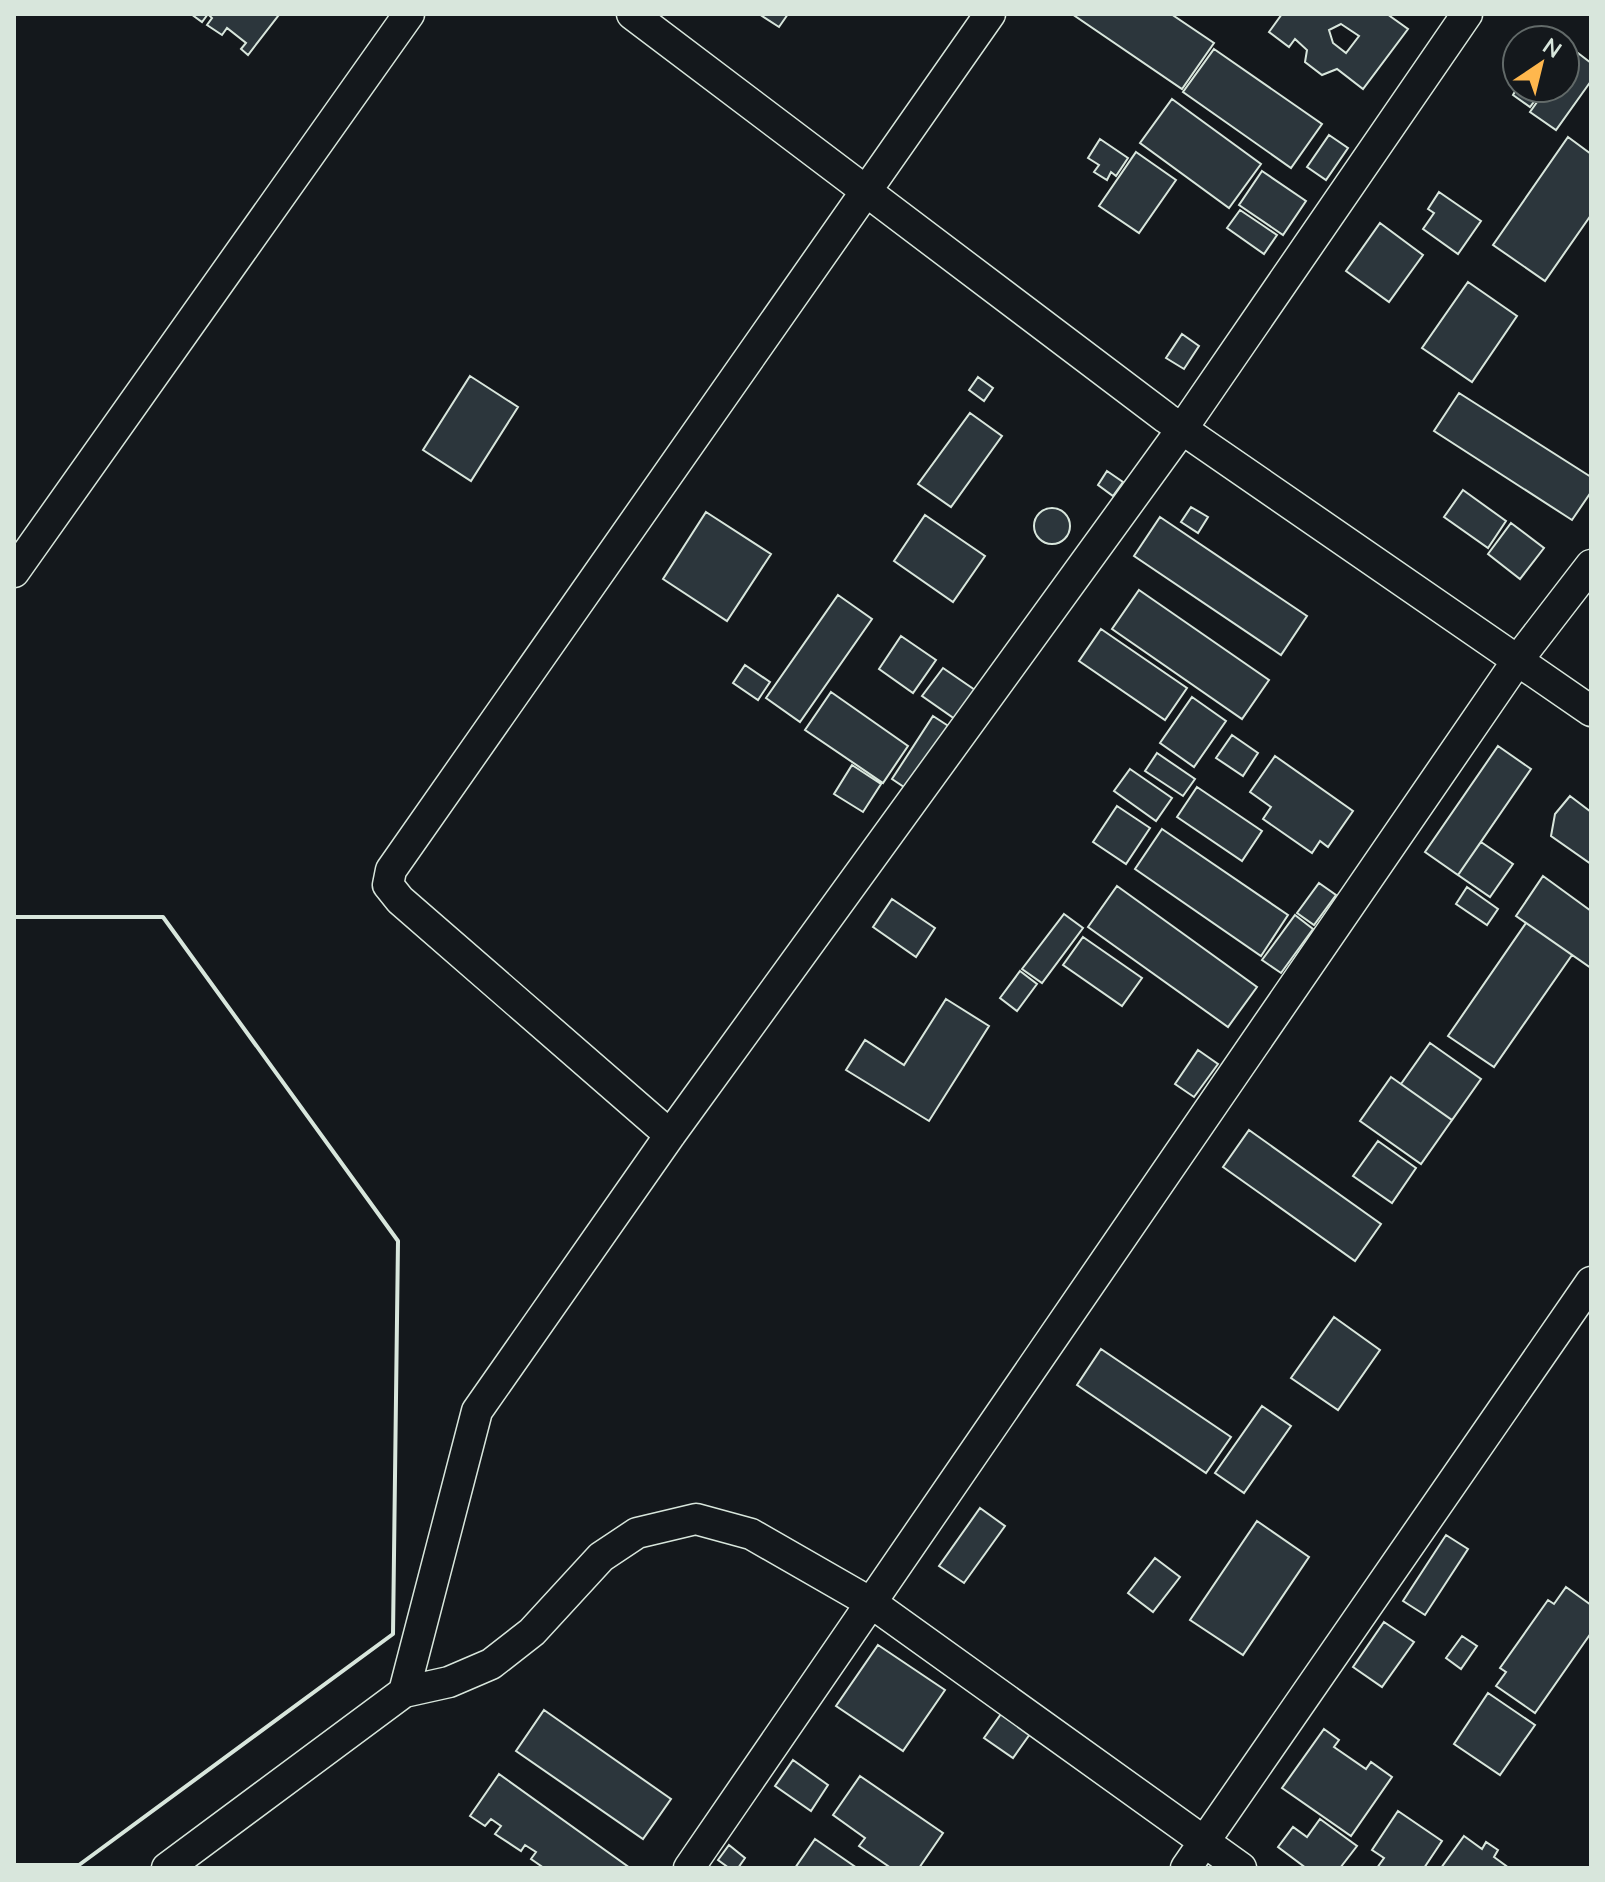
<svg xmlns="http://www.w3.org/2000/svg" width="1605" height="1882" font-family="Mulish,sans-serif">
  <rect width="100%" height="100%" fill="#14181c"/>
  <path fill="#2c363c" stroke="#d8e6dc" stroke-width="2" fill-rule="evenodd" d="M191 14H276L278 16 248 55 241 49 246 43 227 28 222 35 207 25 212 18 208 14 202 22Z
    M759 14H788L779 27Z
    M1072 14H1171L1214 43 1182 89Z
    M1282 14H1387L1408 29 1363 89 1337 69 1322 75 1305 62 1307 50 1295 39 1289 47 1269 32ZM1341 24 1359 36 1346 53 1333 43 1329 30Z
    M1214 49 1322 124 1291 168 1183 92Z
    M1574 50 1591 63V81L1556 130 1530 112 1547 88H1565V63Z
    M1517 88H1544L1530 107 1513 95Z
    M1172 99 1261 164 1229 208 1140 143Z
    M1329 135 1348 148 1326 180 1307 167Z
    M1568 137 1591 154V215L1545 281 1493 245Z
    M1100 139 1128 158 1116 176 1111 172 1107 180 1094 172 1099 165 1088 158Z
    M1136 152 1176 180 1139 233 1099 206Z
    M1262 171 1306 201 1283 235 1239 205Z
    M1439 192 1481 221 1458 254 1423 229 1434 213 1428 209Z
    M1240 210 1277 235 1264 254 1227 228Z
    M1380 223 1423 255 1389 302 1346 271Z
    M1468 282 1517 316 1472 382 1422 348Z
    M1182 334 1199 346 1184 369 1166 358Z
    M470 376 518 407 471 481 423 450Z
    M978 377 993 388 984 401 969 390Z
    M1459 393 1591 477V492L1572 520 1434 431Z
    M970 413 1002 436 951 507 918 484Z
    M1107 471 1123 482 1113 496 1098 485Z
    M1463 490 1506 521 1488 548 1444 517Z
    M1191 507 1208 517 1198 533 1181 522Z
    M1034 526a18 18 0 1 1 36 0a18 18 0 1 1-36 0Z
    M706 512 771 554 727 621 663 579Z
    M925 515 985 556 953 602 894 561Z
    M1160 517 1307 616 1281 655 1134 556Z
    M1511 523 1544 548 1520 579 1488 554Z
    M1139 590 1269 680 1242 719 1112 629Z
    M838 595 872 619 800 722 766 698Z
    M1101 629 1187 688 1165 720 1079 661Z
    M901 636 936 660 913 693 879 669Z
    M745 665 770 682 758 700 733 683Z
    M943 668 975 690 955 719 922 696Z
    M831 692 908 746 883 783 805 730Z
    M1192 697 1226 721 1194 767 1160 743Z
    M933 716 953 729 913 793 892 779Z
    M1232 735 1258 753 1243 776 1216 758Z
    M1498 746 1531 769 1458 875 1425 852Z
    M1157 753 1195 779 1183 796 1145 771Z
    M1275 756 1353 811 1328 847 1320 841 1312 853 1263 819 1271 807 1250 792Z
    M852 765 881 784 863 812 834 794Z
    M1130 769 1172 798 1156 821 1114 791Z
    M1197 787 1262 831 1242 861 1177 817Z
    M1570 796 1591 812V864L1551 836 1555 814Z
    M1117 806 1150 828 1126 864 1093 842Z
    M1162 829 1288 915 1261 956 1135 869Z
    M1481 842 1513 864 1490 897 1458 875Z
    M1543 876 1591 911V968L1516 916Z
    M1319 883 1336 895 1314 925 1297 913Z
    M1117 886 1257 987 1228 1027 1088 927Z
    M1467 887 1498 909 1487 925 1456 904Z
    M892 899 935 928 916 957 873 927Z
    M1064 914 1083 928 1042 983 1022 969Z
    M1295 915 1313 929 1281 973 1262 960Z
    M1526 923 1572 955 1494 1067 1448 1036Z
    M1083 937 1142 978 1122 1006 1063 965Z
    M1020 971 1037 984 1017 1011 1000 998Z
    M946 999 989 1026 929 1121 846 1070 865 1040 904 1065Z
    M1430 1043 1481 1079 1452 1120 1401 1084Z
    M1198 1050 1218 1064 1194 1097 1175 1084Z
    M1391 1077 1452 1120 1421 1164 1360 1121Z
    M1249 1130 1381 1224 1355 1261 1223 1167Z
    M1378 1141 1416 1168 1392 1203 1353 1176Z
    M1334 1317 1380 1350 1338 1410 1291 1378Z
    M1101 1349 1231 1437 1206 1473 1077 1385Z
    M1262 1406 1291 1426 1244 1493 1215 1473Z
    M980 1508 1005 1526 964 1583 939 1566Z
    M1257 1521 1309 1557 1243 1655 1190 1620Z
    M1446 1535 1468 1549 1425 1615 1403 1601Z
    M1155 1558 1180 1577 1153 1612 1128 1593Z
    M1566 1587 1591 1605V1633L1535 1713 1496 1686 1506 1672 1500 1668 1548 1600 1554 1604Z
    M1384 1622 1414 1642 1382 1687 1353 1667Z
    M1462 1636 1477 1646 1461 1669 1446 1658Z
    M878 1645 945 1690 903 1751 836 1706Z
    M1488 1693 1535 1725 1500 1775 1454 1744Z
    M544 1710 671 1799 643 1839 516 1751Z
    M1001 1714 1030 1734 1013 1758 984 1738Z
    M1324 1729 1339 1740 1334 1747 1366 1769 1371 1762 1392 1777 1351 1836 1282 1788Z
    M793 1760 828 1785 811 1811 775 1786Z
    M499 1774 630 1868H544L531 1859 536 1852 525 1845 521 1851 495 1834 501 1826 491 1819 485 1826 470 1816Z
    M860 1776 943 1833 919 1868H891L859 1846 865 1838 833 1815Z
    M1398 1811 1442 1841 1424 1868H1377L1384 1858 1372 1850Z
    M1320 1819 1357 1846 1340 1868H1306L1278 1847 1293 1827 1307 1837Z
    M1464 1836 1482 1849 1486 1842 1498 1850 1494 1857 1509 1868H1441Z
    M815 1839 857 1868H795Z
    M729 1845 745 1858 738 1868H729L718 1860Z"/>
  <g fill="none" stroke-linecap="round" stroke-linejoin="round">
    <g stroke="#d8e6dc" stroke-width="33">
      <path id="minor" d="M632 14 1166 418 1591 711
        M14 572 409 14
        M670 1135 400 900 388 885 391 870 990 14
        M404 1692 477 1411 670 1135 1182 429 1467 14
        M167 1868 404 1692 449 1682 491 1664 532 1632 601 1557 637 1533 696 1519 751 1534 873 1604 1241 1868
        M689 1868 1517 661 1591 565
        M1186 1868 1591 1282"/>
    </g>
    <use href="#minor" stroke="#14181c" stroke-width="30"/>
    <path stroke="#d8e6dc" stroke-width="4" d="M14 917H163L398 1241 393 1634 79 1865H14"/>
  </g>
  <rect width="1605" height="1882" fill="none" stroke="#d8e6dc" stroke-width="32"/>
  <g transform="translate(1541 64) rotate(35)"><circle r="38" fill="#14181c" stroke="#626a69" stroke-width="2"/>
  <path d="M0-6L14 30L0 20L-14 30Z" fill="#ffb74d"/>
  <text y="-12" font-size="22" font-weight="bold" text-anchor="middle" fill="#d8e6dc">N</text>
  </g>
</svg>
